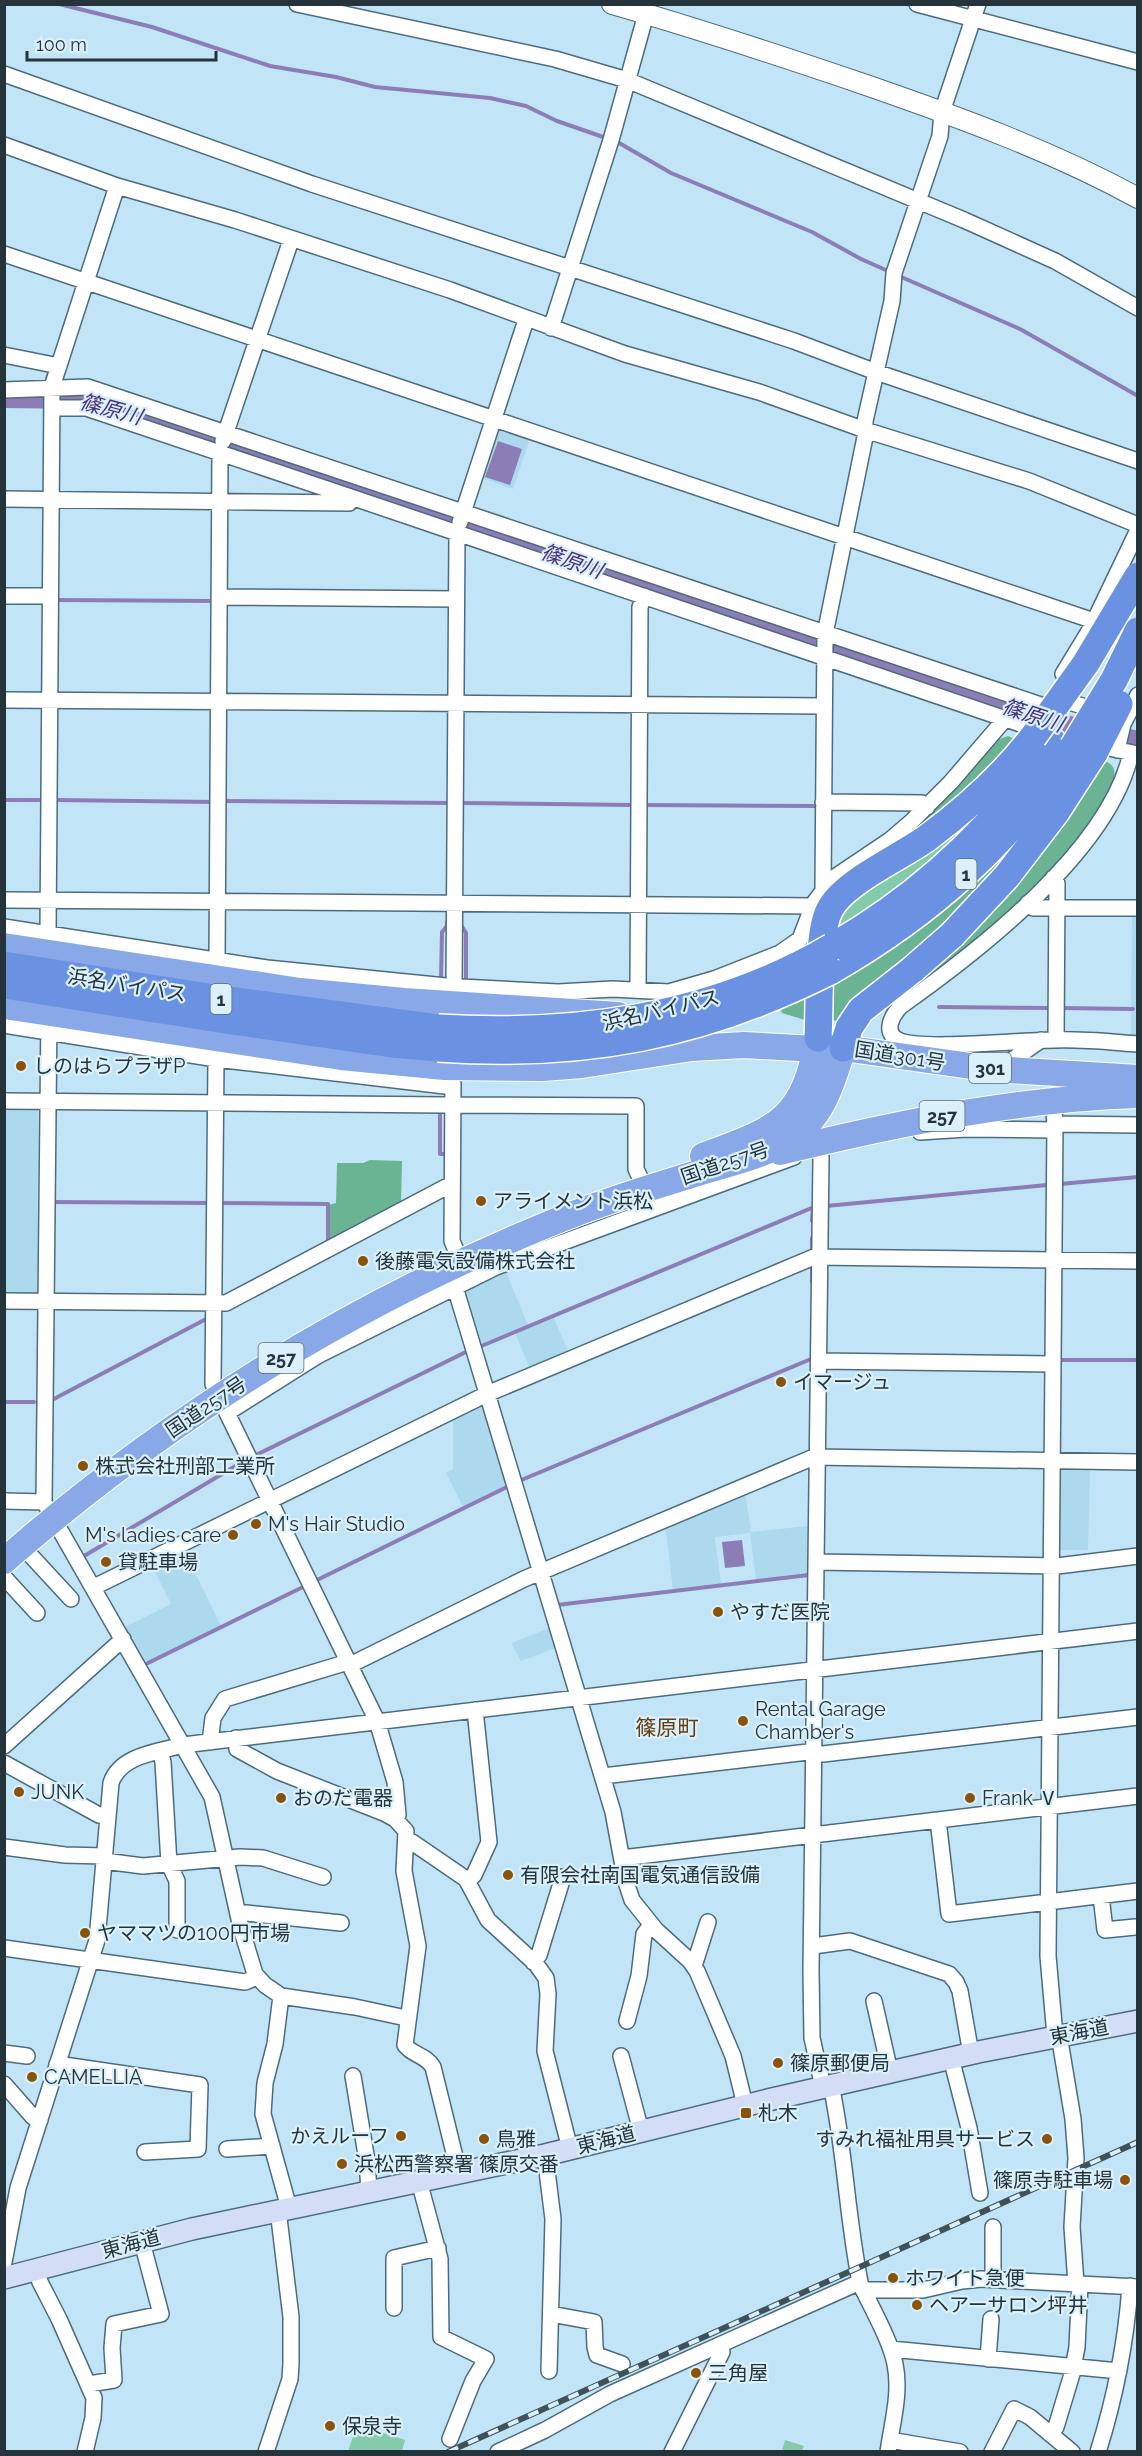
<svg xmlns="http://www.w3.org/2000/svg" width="1142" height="2456" font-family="Raleway,'Noto Sans JP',sans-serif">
  <rect width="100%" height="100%" fill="#c1e5f7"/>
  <path fill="#add9ee" d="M495 427 531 436 513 489 479 477Z
    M1132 913H1137V1040L1131 1039Z
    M5 1109 38 1110 37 1297H5Z
    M504 1267 528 1325 478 1346 460 1287Z
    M553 1316 570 1356 531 1372 515 1333Z
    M485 1403 509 1485 463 1507 446 1473 453 1469V1415Z
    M1057 1467 1090 1468 1088 1550H1056Z
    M745 1490 751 1532 809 1526 808 1574 756 1580 750 1533 715 1537 721 1584 673 1590 665 1524Z
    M183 1548 221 1626 144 1664 123 1628 171 1604 151 1563Z
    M552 1627 558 1647 521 1661 511 1643Z"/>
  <path fill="#83cbaa" d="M983 811 932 861 875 905 841 926H837L848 896Z
    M359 2419 379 2425 377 2431 405 2440 402 2451H348Z
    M785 2440 804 2446 802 2451H782Z"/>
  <path fill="#6ab493" d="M1008 736 1017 740 975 790 886 849 994 741Z
    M1104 761C1123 766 1112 787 1105 799 1055 887 968 953 886 1010L880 1009Z
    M1017 842 1002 872 841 1018 838 1021 829 1020 832 985C901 945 961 900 1017 842Z
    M807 997 805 1020 782 1013 781 1011 784 1007Z
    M370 1160 402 1161 401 1205 330 1241 329 1205 336 1203 337 1163H363Z"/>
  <path fill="#8d7db7" d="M498 441 522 449 510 485 485 477Z
    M742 1540 745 1566 725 1568 722 1542Z"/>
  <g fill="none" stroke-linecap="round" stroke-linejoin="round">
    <path stroke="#8d7db7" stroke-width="4" d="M59 4 152 27 270 66 336 77 375 87 490 98 526 106 557 121 606 138
      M614 140 671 173 812 232 861 259 888 271
      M19 143 55 156
      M899 276 1020 329 1138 396
      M47 379 50 370
      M55 600 215 601
      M4 800H44
      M56 800 213 802
      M223 801 449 803
      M462 803 633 805
      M644 805 818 806
      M461 925 466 933V979
      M441 979 442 932 447 926V922
      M939 1007 1051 1008
      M1062 1008 1133 1009
      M440 1110V1154H445L447 1157
      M1060 1184 1138 1177
      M52 1202 209 1203
      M220 1203 328 1204V1241
      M826 1206 1047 1185
      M812 1221 813 1207
      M812 1254V1238
      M812 1282V1263
      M479 1347 814 1207
      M1059 1360H1138
      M50 1401 208 1318
      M4 1402H34
      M254 1456 468 1351
      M519 1481 811 1359
      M84 1556 244 1461
      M315 1581 509 1486
      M557 1605 809 1575
      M148 1663 305 1586"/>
    <path stroke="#8d7db7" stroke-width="22" d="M4 397 88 398 1065 726 1138 742"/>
    <g stroke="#4c6c7c" stroke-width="18">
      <path id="minor" d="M297 4 555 59 627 80 964 220 1055 261 1138 308
        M917 4 1138 62
        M4 74 312 184 794 341 876 372 1138 461
        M4 145 117 186 235 220 450 290 625 354 759 392 865 430 1029 481 1138 525
        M4 254 1094 621
        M551 328 611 140 646 14
        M4 355 59 366
        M4 390 88 387 1041 705
        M52 408H86L351 497
        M223 441 291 240
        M4 499 349 503 351 497 1044 732
        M460 522 526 320
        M4 596H50
        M219 597 456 599
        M1063 674 1091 628 1138 530
        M1056 698 1102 712
        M4 700 824 706
        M1094 745 1138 754
        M1117 750 1123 724 1138 695
        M1131 753C1110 849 979 951 901 1006 893 1014 882 1032 898 1040 919 1051 1024 1040 1055 1040 1082 1039 1110 1042 1138 1044
        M823 802 922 803 927 807
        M1053 878 1057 883 1056 1040
        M823 890 825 634 865 437V421L892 301 894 273 940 136 942 112 978 4
        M4 900 813 906
        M1028 903 1033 908H1138
        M4 927 267 968 446 986
        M44 953 48 934 52 387 117 186
        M217 961 220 453
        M461 987 558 992 613 989 669 992 714 979 780 953 800 939 814 903 832 879 890 840 911 822 951 782 1005 719
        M454 989 457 533
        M638 990 640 607 644 596
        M49 1013 44 1502 212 1797 241 1928 255 1974 265 1985 281 1996 355 2007 406 2018
        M4 1025 216 1059 445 1086
        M216 1059 213 1384 377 1721 395 1782 398 1815 395 1819
        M999 1069 1041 1040
        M453 1083 452 1241 461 1262
        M4 1101 445 1105
        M1053 1101 1055 1124 1048 1956 1055 2036
        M460 1105 636 1106V1169L643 1184
        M1055 1124 1138 1125
        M920 1132 966 1129 1055 1130
        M817 1143 821 1157 811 1971 812 2038 823 2087
        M447 1269 455 1287 613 1812 626 1882 632 1900 656 1930 690 1961 697 1971 733 2056 745 2105
        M4 1301 226 1303 446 1187H452
        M819 1361 1053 1364
        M227 1413 319 1355 496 1267 794 1157
        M4 1501 44 1502
        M22 1546 71 1599
        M817 1562 1057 1566 1138 1556
        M4 1577 37 1613
        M94 1587 487 1394 814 1257 1138 1261
        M350 1665 524 1579 814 1457 1138 1462
        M236 1738 237 1749 277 1771 384 1813 395 1819 406 1831 404 1871 418 1946 405 2045C412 2055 426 2055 433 2067L459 2173
        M210 1742 213 1718 225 1699 348 1662
        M4 1746 123 1639
        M160 1751 163 1762 169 1864 177 1881V1930
        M4 1763 99 1815 108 1816
        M603 1776 808 1752 823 1754 1138 1717
        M938 1820 949 1914 1138 1891
        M406 1842H412L466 1879 488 1920 536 1964 546 1978 548 1994 545 2051 570 2149
        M4 1847 65 1855 104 1856
        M622 1858 1138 1796
        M104 1861 143 1866 240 1857 263 1858 323 1877
        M467 1881 474 1875 489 1842 475 1710
        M1101 1896 1105 1930 1135 1927
        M238 1915 246 1913 341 1923
        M813 1946 850 1941 949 1974 956 1982 960 1991 971 2054
        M4 1948 245 1982 257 1977
        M533 1962 539 1955 563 1877
        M694 1966 708 1922
        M281 1996 275 2044 265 2083 263 2114 289 2208
        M874 2001 890 2072
        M627 2021 639 1976 644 1934 651 1925
        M1059 2035 1073 2119 1076 2158 1072 2227 1076 2284
        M4 2053 27 2056
        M621 2056 641 2131
        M951 2058 969 2128 980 2193
        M57 2064 200 2085 198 2149 145 2152
        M353 2076 367 2161 369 2191
        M4 2084 33 2117 40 2120
        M227 2149 272 2146
        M545 2155 553 2219 549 2371
        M419 2181 440 2259 441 2337 486 2359 473 2381 450 2439
        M4 2262 18 2188 97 1940 111 1783C120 1755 158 1752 183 1745L1138 1631
        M36 2269 40 2282 59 2319 94 2398 93 2418 85 2452
        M993 2280V2227
        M860 2283C871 2307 890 2339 895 2364 901 2393 892 2423 888 2452
        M863 2290H923L962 2281 981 2279 1138 2287
        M394 2308V2258L438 2248
        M551 2314 594 2322 595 2347 597 2355 622 2364
        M891 2349 1119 2371
        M988 2359 991 2319
        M89 2384 114 2380 112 2348 114 2324 161 2314 142 2242
        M1050 2434 1056 2427 1072 2374 1077 2347 1080 2284
        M890 2440 960 2452
        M266 2452 290 2379 291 2364V2317L278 2210
        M498 2452 545 2430 610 2394 860 2282C847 2217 845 2150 831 2085
        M672 2452 722 2352 719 2345
        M992 2452 1014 2409 1030 2417 1072 2452
        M1098 2452C1115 2398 1126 2343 1130 2286"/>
    </g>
    <g stroke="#4c6c7c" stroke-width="22">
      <path id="tertiary" d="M612 4C699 29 784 57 869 86 961 118 1052 151 1138 198"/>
    </g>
    <g stroke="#4c6c7c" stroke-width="24">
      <path id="secondary" d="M4 2278 192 2229 545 2155 768 2100 978 2052 1138 2021"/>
    </g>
    <g stroke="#fff" stroke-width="28">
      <path id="trunk" d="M4 946 300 991 404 1001 618 1015
        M4 1006 341 1057 445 1067 543 1068 582 1065 692 1048 744 1045 816 1049 843 1048 992 1069 1138 1078
        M780 1152C898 1123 1016 1099 1138 1095
        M703 1156C777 1128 803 1122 818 1038
        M4 1561C165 1420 347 1307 544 1226 591 1206 639 1191 688 1176 722 1165 756 1159 787 1141 822 1120 832 1084 843 1048"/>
    </g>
    <g stroke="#fff" stroke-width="30">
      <path id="motorway" d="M832 947C921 896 995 827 1053 742
        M4 965 228 1000 438 1028
        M830 971C931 913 1008 844 1073 747
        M4 985 225 1020 392 1044 438 1048
        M818 1038C820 1007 817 935 829 911 841 883 901 857 927 838 966 809 1003 776 1033 737
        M843 1048 849 1028 861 1010 912 970 952 935 1007 876 1056 812 1094 753"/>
    </g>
    <use href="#minor" stroke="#fff" stroke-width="15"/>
    <use href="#tertiary" stroke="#fff" stroke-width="20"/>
    <use href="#secondary" stroke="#d3def6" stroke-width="21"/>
    <use href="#trunk" stroke="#88a8e8" stroke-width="26"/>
    <use href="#motorway" stroke="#6b92e2" stroke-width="27"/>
    <g stroke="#3f5159" stroke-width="6">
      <path id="rail" d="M448 2452 1138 2142"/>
    </g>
    <use href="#rail" stroke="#daf0fb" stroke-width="4" stroke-dasharray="11" stroke-linecap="butt"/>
    <g stroke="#fff" stroke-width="30" stroke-linecap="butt">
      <path id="motorway-bridge" d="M1033 737 1086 663 1138 576
        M1073 747 1114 680 1138 631
        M1094 753 1119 704
        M438 1028C577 1036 710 1018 832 947
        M438 1048C583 1058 700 1036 830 971"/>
    </g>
    <use href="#motorway-bridge" stroke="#6b92e2" stroke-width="27"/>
  </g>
  <g fill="#8a5307" stroke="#daf0fb" stroke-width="2">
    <circle cx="21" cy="1066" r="6"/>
    <circle cx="481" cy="1201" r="6"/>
    <circle cx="363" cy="1261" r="6"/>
    <circle cx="781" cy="1382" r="6"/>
    <circle cx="83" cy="1466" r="6"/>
    <circle cx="256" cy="1524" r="6"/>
    <circle cx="233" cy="1535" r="6"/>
    <circle cx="106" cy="1562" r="6"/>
    <circle cx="718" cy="1612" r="6"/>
    <circle cx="743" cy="1721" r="6"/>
    <circle cx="19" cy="1792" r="6"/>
    <circle cx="281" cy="1798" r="6"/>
    <circle cx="970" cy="1798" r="6"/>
    <circle cx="508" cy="1875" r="6"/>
    <circle cx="85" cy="1933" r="6"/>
    <circle cx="778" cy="2063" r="6"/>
    <circle cx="32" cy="2077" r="6"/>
    <rect x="740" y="2107" width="12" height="12" rx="3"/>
    <circle cx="401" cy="2136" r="6"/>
    <circle cx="484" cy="2139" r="6"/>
    <circle cx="1047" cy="2139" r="6"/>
    <circle cx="342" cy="2164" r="6"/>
    <circle cx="1125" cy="2180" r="6"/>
    <circle cx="893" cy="2278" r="6"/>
    <circle cx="917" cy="2305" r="6"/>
    <circle cx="696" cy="2373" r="6"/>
    <circle cx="330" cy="2426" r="6"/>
  </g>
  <g text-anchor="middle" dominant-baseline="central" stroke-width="4.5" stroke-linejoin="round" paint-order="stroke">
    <g fill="#daf0fb" stroke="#5b6c74" stroke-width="1.5">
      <rect x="955.5" y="859" width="21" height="30" rx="4.5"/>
      <rect x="210.5" y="984" width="21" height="30" rx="4.5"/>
      <rect x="969" y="1053" width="42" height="30" rx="4.5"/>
      <rect x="919.5" y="1101" width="45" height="30" rx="4.5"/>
      <rect x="258.5" y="1343" width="45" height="30" rx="4.5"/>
    </g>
    <g font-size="18" font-weight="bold" fill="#25333a">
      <text x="966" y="874">1</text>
      <text x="221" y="999">1</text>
      <text x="990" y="1068">301</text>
      <text x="942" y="1116">257</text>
      <text x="281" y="1358">257</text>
    </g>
    <g font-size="20" fill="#25333a" stroke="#daf0fb">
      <text transform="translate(127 985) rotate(9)">浜名バイパス</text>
      <text transform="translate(661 1010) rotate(-13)">浜名バイパス</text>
      <text transform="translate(900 1056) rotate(9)">国道301号</text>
      <text transform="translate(725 1163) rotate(-19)">国道257号</text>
      <text transform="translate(206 1407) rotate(-34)">国道257号</text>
      <text transform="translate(1079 2032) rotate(-11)">東海道</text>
      <text transform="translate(606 2140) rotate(-14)">東海道</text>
      <text transform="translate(131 2244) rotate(-15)">東海道</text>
    </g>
    <g font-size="20" fill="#25333a" stroke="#daf0fb" text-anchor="start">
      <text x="33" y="1066">しのはらプラザP</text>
      <text x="493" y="1201">アライメント浜松</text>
      <text x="375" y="1261">後藤電気設備株式会社</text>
      <text x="793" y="1382">イマージュ</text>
      <text x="95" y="1466">株式会社刑部工業所</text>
      <text x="268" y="1524">M's Hair Studio</text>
      <text x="221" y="1535" text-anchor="end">M's ladies care</text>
      <text x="118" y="1562">貸駐車場</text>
      <text x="730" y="1612">やすだ医院</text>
      <text x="755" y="1709">Rental Garage<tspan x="755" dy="23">Chamber's</tspan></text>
      <text x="31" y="1792">JUNK</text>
      <text x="293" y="1798">おのだ電器</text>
      <text x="982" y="1798">Frank Ⅴ</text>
      <text x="520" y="1875">有限会社南国電気通信設備</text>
      <text x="97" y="1933">ヤママツの100円市場</text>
      <text x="790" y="2063">篠原郵便局</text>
      <text x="44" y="2077">CAMELLIA</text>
      <text x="758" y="2113">札木</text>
      <text x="389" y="2136" text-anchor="end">かえルーフ</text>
      <text x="496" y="2139">鳥雅</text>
      <text x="1035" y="2139" text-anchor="end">すみれ福祉用具サービス</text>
      <text x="354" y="2164">浜松西警察署 篠原交番</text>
      <text x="1113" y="2180" text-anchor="end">篠原寺駐車場</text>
      <text x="905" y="2278">ホワイト急便</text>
      <text x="929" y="2305">ヘアーサロン坪井</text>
      <text x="708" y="2373">三角屋</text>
      <text x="342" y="2426">保泉寺</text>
    </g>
    <g font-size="21" font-style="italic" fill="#493078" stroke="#daf0fb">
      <text transform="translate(111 409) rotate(15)">篠原川</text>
      <text transform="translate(572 561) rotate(19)">篠原川</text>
      <text transform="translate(1033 715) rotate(18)">篠原川</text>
    </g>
    <g font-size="21" fill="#643d0f" stroke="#daf0fb">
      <text x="667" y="1727">篠原町</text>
    </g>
  </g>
  <rect width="1142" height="2456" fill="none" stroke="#25333a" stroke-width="12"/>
  <path d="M27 51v9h189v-9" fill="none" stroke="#25333a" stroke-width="3"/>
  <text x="36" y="51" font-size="18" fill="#25333a" stroke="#daf0fb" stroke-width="4.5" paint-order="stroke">100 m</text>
</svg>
